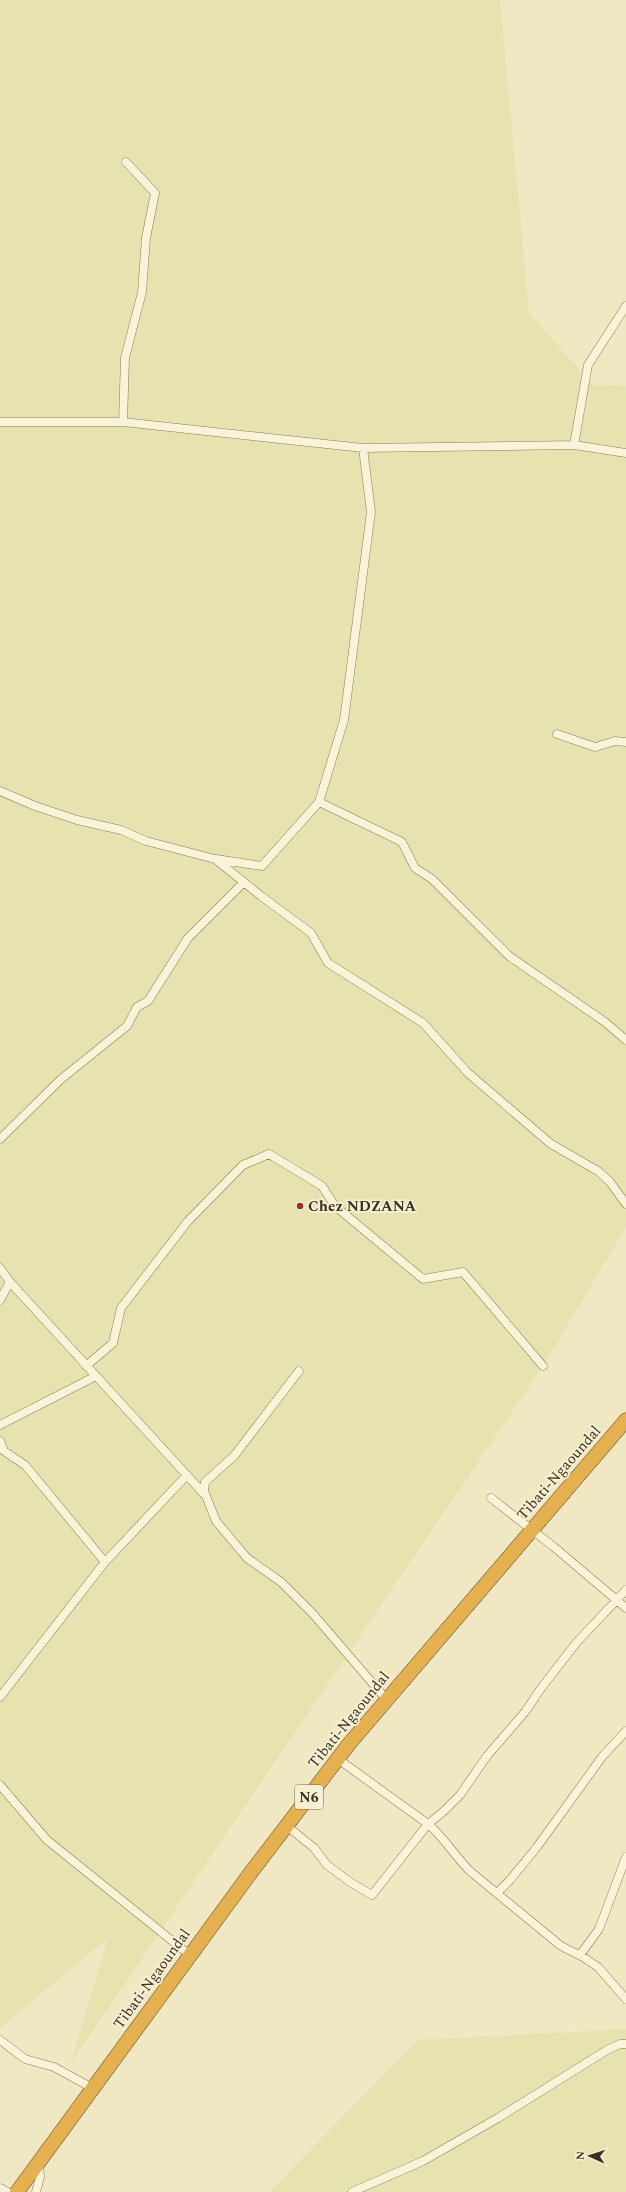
<svg xmlns="http://www.w3.org/2000/svg" width="626" height="2192" font-family="Spectral,serif">
  <rect width="100%" height="100%" fill="#f0e7c3"/>
  <path fill="#e7e3b0" d="M0 0H500L529 313 593 385 626 386V1227L543 1366 71 2063 108 1938 0 2028Z
    M626 2029V2192H269L418 2040Z"/>
  <g fill="none" stroke-linecap="round" stroke-linejoin="round">
    <g stroke="#8c7959" stroke-width="9">
      <path id="street" d="M0 422H123L363 448 574 445 626 453
        M123 422 125 358 142 292 146 238 155 193 126 162
        M574 445 588 365 626 306
        M557 734 595 747 615 741 626 742
        M0 791 35 806 77 820 121 830 146 841 215 859 261 896 311 933 328 963 423 1023 468 1073 551 1144 598 1171 610 1182 626 1204
        M319 802 402 842 415 868 432 879 509 956 605 1022 626 1040
        M216 859 262 866 319 802 344 720 371 512 363 448
        M0 1139 60 1080 127 1026 137 1007 148 1001 188 938 244 882
        M0 1268 10 1282 205 1495
        M0 1300 10 1282
        M86 1366 113 1343 121 1308 188 1221 243 1165 269 1154 322 1186 335 1206 423 1279 463 1272 543 1366
        M299 1371 234 1456 205 1482 204 1491 216 1521 247 1558 281 1582 313 1614 387 1700
        M0 1425 96 1376
        M0 1441 4 1451 25 1465 105 1562
        M491 1498 554 1547 626 1608
        M0 1697 105 1562 187 1475
        M338 1759 428 1824 444 1811 460 1795 487 1756 525 1712 542 1687 577 1642 626 1590
        M0 1785 47 1840 191 1956
        M287 1826 314 1848 327 1865 350 1882 372 1895 428 1824C445 1838 455 1857 471 1872L561 1946 583 1957 598 1967 626 1999
        M497 1893 510 1880 537 1847 602 1757 626 1731
        M580 1955 599 1929 626 1857
        M0 2040 25 2059 54 2067 94 2089
        M0 2188 8 2192
        M36 2192 40 2177 39 2164
        M352 2192 423 2161 498 2118 607 2050 620 2044H626"/>
    </g>
    <g stroke="#5a462d" stroke-width="15">
      <path id="highway" d="M17 2192 252 1871 349 1744 626 1420"/>
    </g>
    <use href="#street" stroke="#fbf3d7" stroke-width="8"/>
    <use href="#highway" stroke="#e4b050" stroke-width="14"/>
  </g>
  <circle fill="#9e2f25" stroke="#f7f0d4" stroke-width="1.5" cx="300" cy="1206" r="4"/>
  <g text-anchor="middle" dominant-baseline="central" stroke-width="3.5" stroke-linejoin="round" paint-order="stroke">
    <rect fill="#f7f0d4" stroke="#736955" stroke-width="1" x="295" y="1785" width="28" height="24" rx="3"/>
    <g font-size="14" font-weight="bold" fill="#3b2f1e">
      <text x="309" y="1797">N6</text>
    </g>
    <g font-size="15" font-weight="bold" fill="#3b2f1e" stroke="#f7f0d4" text-anchor="start">
      <text x="308" y="1206">Chez NDZANA</text>
    </g>
    <g font-size="15" fill="#3b2f1e" stroke="#f7f0d4">
      <text transform="translate(559 1473) rotate(-49)">Tibati-Ngaoundal</text>
      <text transform="translate(349 1720) rotate(-51)">Tibati-Ngaoundal</text>
      <text transform="translate(152 1979) rotate(-54)">Tibati-Ngaoundal</text>
    </g>
  </g>
  <g transform="translate(590 2156) rotate(273)" stroke="#f7f0d4" stroke-width="3" paint-order="stroke">
  <path d="M0-3L7 15L0 10L-7 15Z" fill="#3b2f1e"/>
  <text y="-6" font-size="11" font-weight="bold" text-anchor="middle" fill="#3b2f1e">N</text>
  </g>
</svg>
